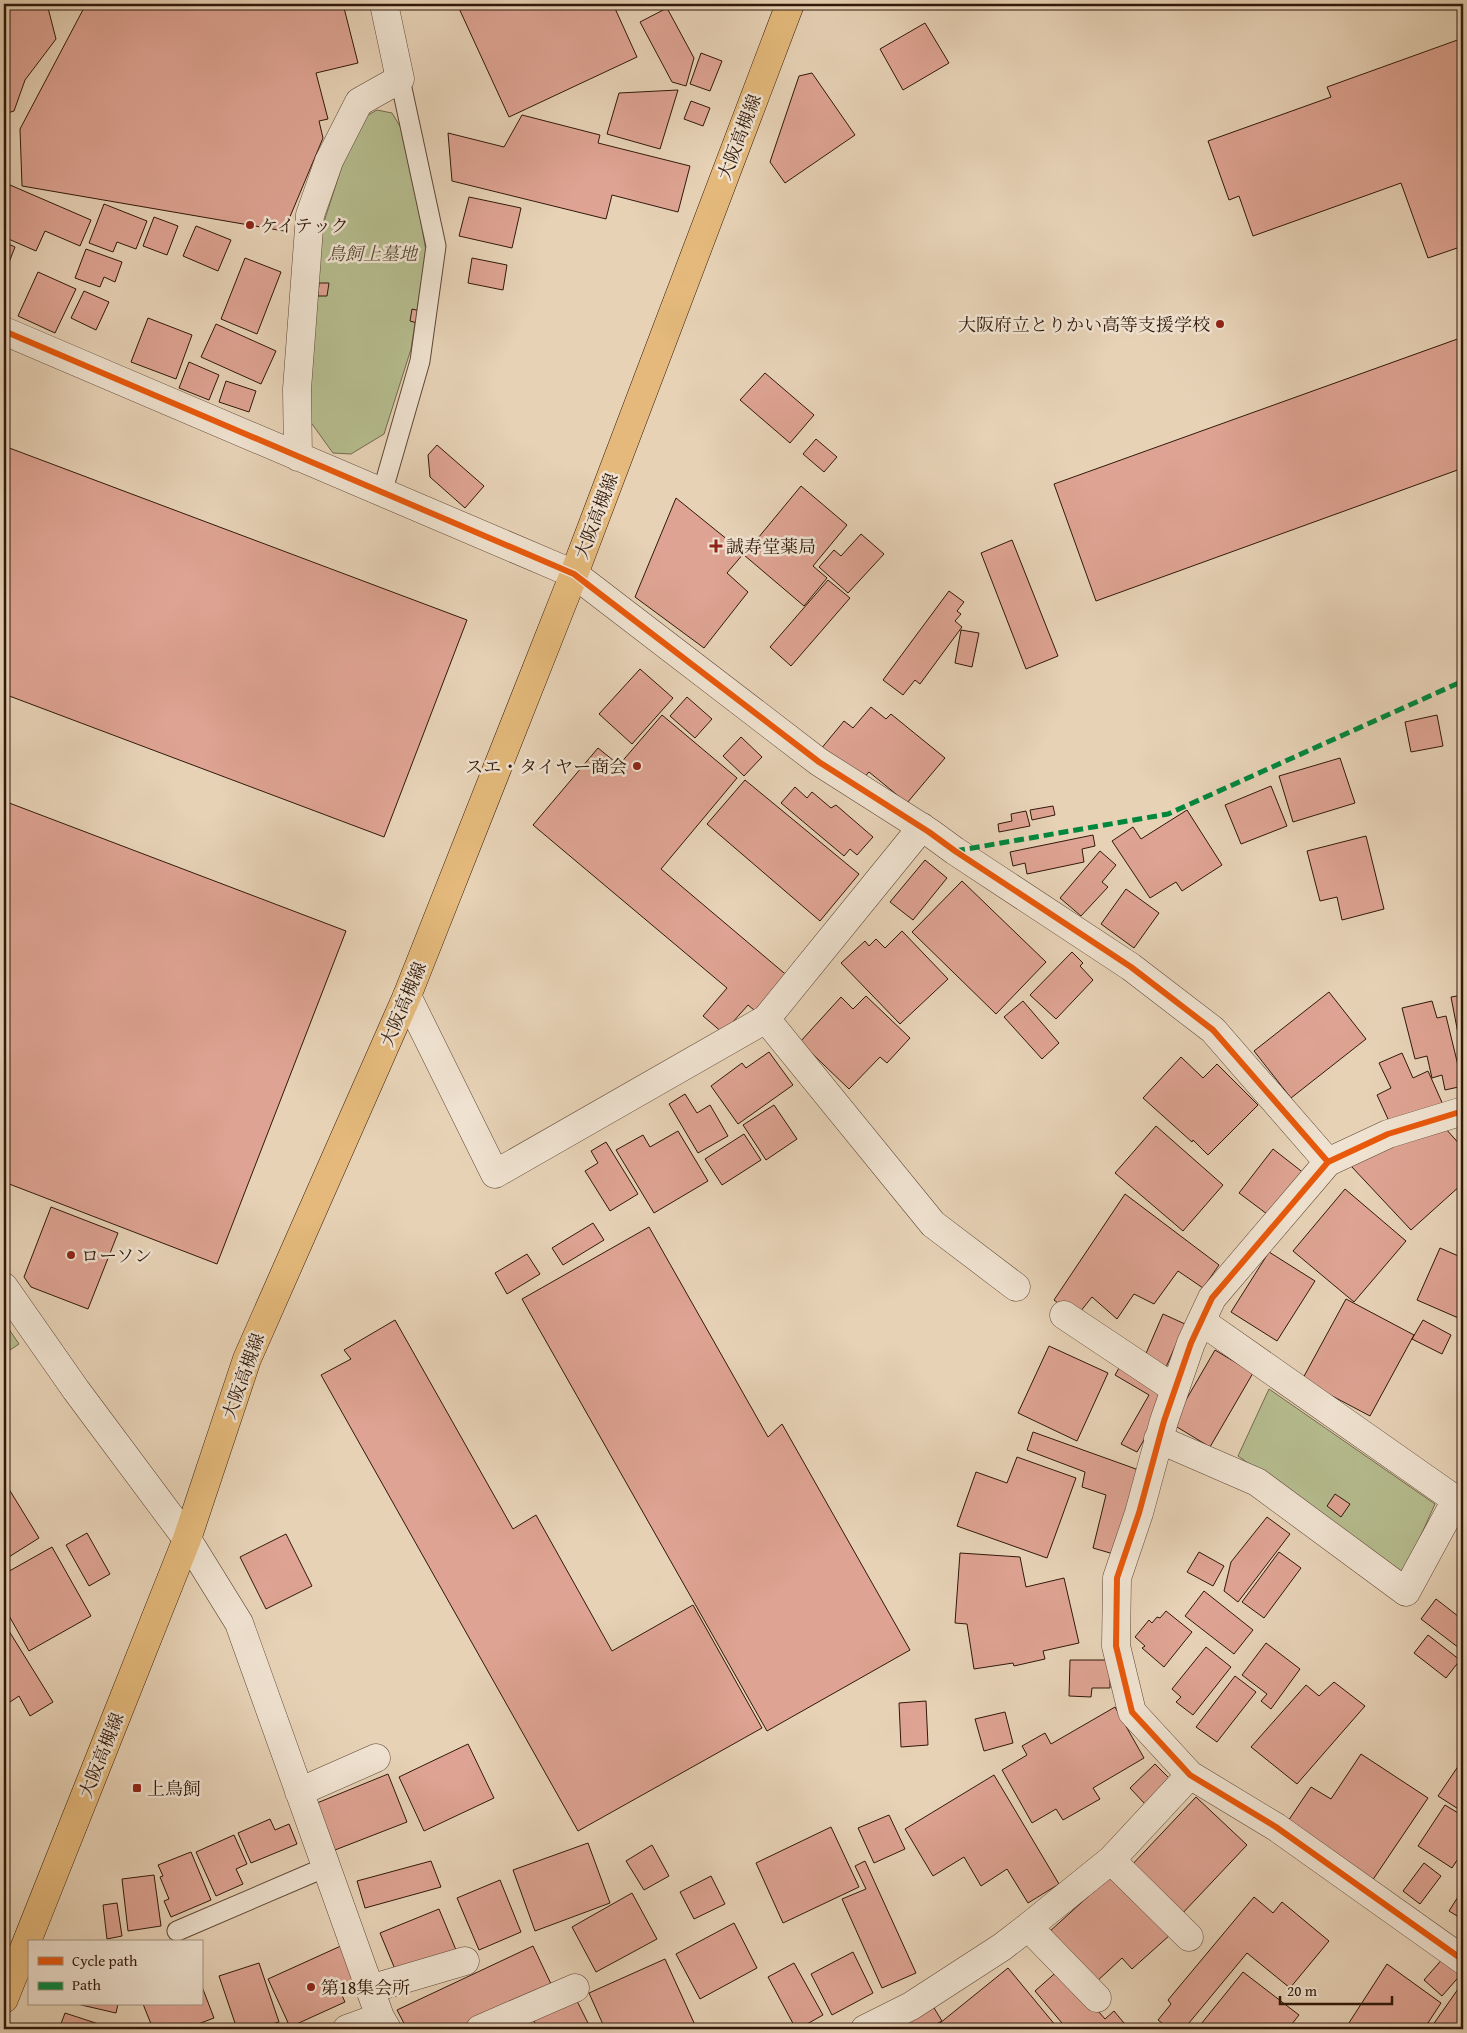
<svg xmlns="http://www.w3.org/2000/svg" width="1467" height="2033" font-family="'Gentium Book Plus','Noto Serif JP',serif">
  <rect width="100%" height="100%" fill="#e7d2b6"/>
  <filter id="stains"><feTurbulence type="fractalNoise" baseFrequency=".004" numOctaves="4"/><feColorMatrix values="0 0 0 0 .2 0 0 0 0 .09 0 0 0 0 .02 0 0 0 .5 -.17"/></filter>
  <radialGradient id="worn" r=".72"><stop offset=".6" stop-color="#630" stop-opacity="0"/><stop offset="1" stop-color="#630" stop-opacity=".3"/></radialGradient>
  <path fill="#b5bc8e" stroke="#736a4c" d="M377 110 392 113 406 136 426 251 411 349 384 434 351 454 333 453 307 417 319 237 346 154 358 125 368 115Z
    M4 1322 19 1344 4 1354Z
    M1269 1389 1435 1504 1404 1573 1238 1456Z"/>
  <path fill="#dea392" stroke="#31180a" d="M4 4H47L56 39 25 80 14 111 4 114Z
    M86 4H343L358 63 316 73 328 119 319 121 323 138 284 231 22 186 20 129Z
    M457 4H613L637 57 509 117Z
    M667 8 694 58 686 86 672 82 640 22Z
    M925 23 949 63 903 90 880 49Z
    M1463 38V246L1428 258 1401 183 1253 236 1239 196 1229 200 1208 141 1331 97 1327 87Z
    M701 53 722 61 710 91 690 84Z
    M812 73 855 135 785 183 770 162 799 76Z
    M678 90 660 149 607 134 619 93Z
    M691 101 710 108 703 126 684 119Z
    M522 115 600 135 598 143 690 166 678 212 612 195 606 219 452 181 448 133 504 147Z
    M4 165H9L4 179Z
    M10 185 91 220 80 246 45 231 36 251 4 237V199Z
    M469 197 521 208 512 248 459 236Z
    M104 204 147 221 136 249 117 242 113 252 89 243Z
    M154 217 178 226 167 255 143 246Z
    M196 226 231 240 218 271 183 256Z
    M4 242 15 247 4 275Z
    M86 249 122 262 115 282 104 277 100 287 75 278Z
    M245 258 281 272 257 334 221 319Z
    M472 258 507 265 503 290 468 283Z
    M38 272 76 289 55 333 18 316Z
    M319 283H329L327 296H318Z
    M84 291 109 302 96 330 71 318Z
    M412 309 420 311 417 323 410 321Z
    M148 318 192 335 176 379 131 362Z
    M216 324 276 351 261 384 201 357Z
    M1463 337V468L1096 601 1054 484Z
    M189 362 219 375 209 400 179 388Z
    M765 373 814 415 790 443 740 400Z
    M226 381 256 391 249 412 219 402Z
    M816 439 837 457 824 472 803 454Z
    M437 445 484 486 465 508 430 477 428 455Z
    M4 446 467 620 384 837 4 694Z
    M801 486 847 525 813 566 827 578 804 606 744 555Z
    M676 498 744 553 727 573 748 592 704 648 635 597Z
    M861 534 884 554 848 593 819 567 834 550 841 556Z
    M1012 540 1058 656 1026 669 981 553Z
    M828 580 850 598 791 666 770 647Z
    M949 591 964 602 957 611 961 614 955 621 962 627 920 684 915 680 903 695 883 680Z
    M961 630 979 633 972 667 955 663Z
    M640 669 673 698 632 744 599 714Z
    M687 697 712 719 695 738 670 716Z
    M871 707 886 719 891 714 945 758 907 803 869 772 860 782 820 750 844 721 853 728Z
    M662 715 737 778 661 869 790 978 760 1015 748 1005 723 1033 703 1016 727 988 533 825 598 748 619 765Z
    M1437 715 1443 746 1411 752 1405 722Z
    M741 737 762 757 744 776 723 756Z
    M1340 758 1355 803 1293 822 1279 776Z
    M745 780 859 874 820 921 707 824Z
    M1271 786 1287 826 1241 844 1225 805Z
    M795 787 807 798 812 792 831 808 836 805 873 837 857 855 850 849 844 856 781 803Z
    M4 801 346 931 217 1264 4 1182Z
    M1053 806 1055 815 1032 820 1030 810Z
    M1187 810 1222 865 1182 891 1176 882 1150 898 1112 841 1133 827 1141 839Z
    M1026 811 1030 826 999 832 998 824 1012 821 1011 814Z
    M1093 835 1095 846 1082 849 1084 862 1027 874 1025 863 1013 866 1010 852Z
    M1366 836 1384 909 1342 920 1337 897 1320 901 1307 851Z
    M1100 851 1116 865 1102 882 1108 887 1081 916 1060 898Z
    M925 860 947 878 913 920 890 902Z
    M962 881 1046 962 996 1014 912 932Z
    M1126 889 1159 913 1134 948 1101 924Z
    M902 931 948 979 900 1024 841 963 865 941 869 946 876 939 885 948Z
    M1072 952 1083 963 1080 966 1093 980 1056 1019 1030 995Z
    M1329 992 1366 1039 1291 1098 1254 1051Z
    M1463 995V1054H1462L1451 997Z
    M866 996 910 1038 887 1063 880 1057 849 1089 800 1042 841 997 853 1009Z
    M1023 1001 1059 1043 1042 1059 1004 1017Z
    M1432 1001 1437 1018 1446 1016 1463 1086 1445 1090 1442 1075 1432 1078 1427 1056 1415 1059 1402 1008Z
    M769 1052 793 1085 738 1124 711 1086 742 1063 746 1068Z
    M1402 1053 1413 1078 1428 1071 1444 1107 1393 1130 1377 1095 1391 1088 1379 1063Z
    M1181 1057 1203 1078 1217 1064 1258 1105 1208 1155 1193 1140 1192 1142 1143 1098Z
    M685 1094 697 1113 710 1105 728 1136 698 1153 669 1104Z
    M774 1105 797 1139 766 1160 743 1125Z
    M1156 1126 1223 1185 1183 1231 1115 1173Z
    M1445 1128 1463 1148V1188L1461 1185 1411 1230 1351 1166 1373 1146Z
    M678 1131 708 1181 654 1213 616 1150 643 1135 650 1147Z
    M744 1134 761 1160 722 1185 705 1159Z
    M606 1142 638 1194 610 1211 585 1171 598 1163 591 1151Z
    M1273 1149 1305 1174 1271 1217 1239 1193Z
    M1345 1189 1406 1241 1354 1302 1293 1251Z
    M1125 1194 1219 1265 1203 1288 1178 1271 1154 1304 1134 1294 1117 1319 1092 1297 1076 1317 1054 1300Z
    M51 1207 118 1233 88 1309 31 1287 24 1277Z
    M593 1223 604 1240 563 1265 552 1248Z
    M649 1227 768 1437 782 1424 910 1650 767 1731 522 1299Z
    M1440 1248 1463 1258V1320L1417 1300Z
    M1269 1252 1315 1281 1277 1341 1231 1312Z
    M527 1254 540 1274 507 1294 495 1273Z
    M1346 1299 1414 1335 1370 1416 1302 1380Z
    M1163 1314 1185 1324 1163 1374 1141 1365Z
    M395 1320 513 1529 536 1515 612 1651 693 1605 762 1728 578 1831 321 1375 351 1359 344 1350Z
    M1423 1320 1451 1335 1442 1354 1412 1339Z
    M1049 1346 1108 1373 1077 1441 1018 1413Z
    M1215 1350 1253 1373 1210 1447 1172 1424Z
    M1123 1361 1173 1389 1137 1452 1121 1444 1149 1395 1115 1375Z
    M1033 1432 1136 1469 1139 1475 1117 1555 1093 1548 1106 1495 1082 1487 1085 1472 1027 1450Z
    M1017 1457 1076 1478 1047 1558 957 1526 976 1472 1007 1483Z
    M4 1481 39 1538 4 1560Z
    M1335 1494 1350 1504 1341 1517 1327 1506Z
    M1267 1517 1290 1534 1238 1602 1224 1591 1231 1562Z
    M87 1533 110 1574 89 1586 66 1545Z
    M286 1534 312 1586 266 1609 240 1557Z
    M52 1547 91 1616 29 1651 4 1607V1574Z
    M1199 1552 1224 1566 1213 1586 1187 1572Z
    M1279 1552 1301 1568 1264 1618 1242 1602Z
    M960 1553 1020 1557 1026 1587 1064 1578 1079 1643 1043 1651 1045 1659 1014 1666 1013 1663 974 1669 967 1624 955 1623Z
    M1204 1591 1253 1630 1234 1654 1185 1616Z
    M1436 1599 1463 1620V1651L1421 1619Z
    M1166 1611 1192 1632 1164 1667 1142 1648 1145 1646 1135 1637 1149 1620 1152 1623 1157 1617 1160 1618Z
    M4 1623 53 1702 30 1716 19 1696 4 1706Z
    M1428 1635 1460 1660 1446 1678 1414 1653Z
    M1266 1643 1300 1669 1271 1709 1261 1701 1267 1694 1242 1675Z
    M1206 1647 1231 1667 1193 1715 1176 1702 1181 1697 1172 1689Z
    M1070 1660H1110V1688H1092L1091 1697 1069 1696Z
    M1235 1676 1256 1692 1217 1742 1196 1727Z
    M1334 1682 1365 1706 1297 1784 1251 1747 1306 1685 1319 1696Z
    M926 1701 928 1745 901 1747 899 1703Z
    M1115 1707 1144 1758 1093 1788 1100 1799 1063 1820 1056 1809 1032 1823 1002 1770 1027 1755 1022 1746 1045 1733 1051 1744Z
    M1005 1712 1013 1743 984 1751 975 1719Z
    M468 1744 494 1798 424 1831 399 1777Z
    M1361 1754 1428 1798 1370 1884 1284 1827 1311 1787 1331 1799Z
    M1463 1759V1812L1438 1796Z
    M1155 1764 1170 1779 1145 1804 1130 1788Z
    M388 1774 407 1822 335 1850 317 1803Z
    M994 1775 1059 1884 1028 1903 1007 1869 981 1886 964 1857 933 1876 905 1829Z
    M1196 1797 1247 1845 1180 1916 1129 1868Z
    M1445 1805 1463 1816V1851L1452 1868 1418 1846Z
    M889 1815 905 1849 874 1863 858 1828Z
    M270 1819 275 1830 289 1824 297 1844 251 1863 238 1833Z
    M831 1827 859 1887 783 1923 756 1863Z
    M234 1835 247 1864 236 1869 243 1884 216 1896 196 1852Z
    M588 1843 610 1903 535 1931 513 1870Z
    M652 1845 669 1876 644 1890 626 1861Z
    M191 1852 211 1900 171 1917 164 1901 169 1899 160 1877 163 1876 158 1865Z
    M431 1861 441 1887 365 1908 357 1881Z
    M865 1861 916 1973 882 1988 842 1899 866 1889 855 1866Z
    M1424 1863 1441 1876 1420 1904 1403 1891Z
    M1114 1873 1170 1935 1132 1969 1122 1958 1095 1983 1049 1932Z
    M154 1875 161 1926 128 1931 122 1879Z
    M711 1876 725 1904 694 1919 680 1892Z
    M500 1880 521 1932 479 1950 457 1898Z
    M1463 1889V1917L1462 1919 1449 1911Z
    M632 1893 657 1939 596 1972 572 1927Z
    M1254 1897 1273 1913 1282 1902 1329 1941 1290 1988 1247 1953 1184 2029H1170L1158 2020 1171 2004 1168 2000Z
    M117 1903 122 1936 107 1939 103 1905Z
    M439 1909 456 1950 397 1974 380 1933Z
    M734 1923 757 1968 700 1999 676 1954Z
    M343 1945 360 1982 340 1991 345 2002 290 2027 268 1979Z
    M533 1946 552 1986 461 2029H407L397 2010Z
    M853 1952 873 1993 832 2015 811 1974Z
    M1445 1956 1463 1972 1442 1996 1424 1980Z
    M665 1959 695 2025 685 2029H605L589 1993Z
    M259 1963 279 2022 256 2029H237L219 1976Z
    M794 1963 823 2015 798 2029H796L768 1977Z
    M1387 1964 1441 2003 1424 2029H1345Z
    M1008 1968 1056 2026 1052 2029H946L940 2023Z
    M1061 1968 1105 2019 1114 2011 1129 2029H1067L1035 1991Z
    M1243 1972 1299 2015 1288 2029H1197Z
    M1463 1982V2029H1430Z
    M201 1984 214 2018 185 2029H153L143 2004H201Z
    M576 1999 591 2029H538L533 2019Z
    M931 2003 942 2021 927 2029H907L902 2020Z
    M77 2004H118L116 2013Z
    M65 2013 114 2029H59Z"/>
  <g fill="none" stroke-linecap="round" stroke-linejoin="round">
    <g stroke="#5e4635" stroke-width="21">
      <path id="lane" d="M382 493 420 361 436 246 400 79
        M177 1931 326 1867"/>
    </g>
    <g stroke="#5e4635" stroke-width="29">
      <path id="street" d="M4 331 574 574 819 762 929 832 955 851 1131 967 1213 1030 1328 1162
        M298 457 297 389 310 215 329 161 359 102 400 79 384 4
        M407 996 495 1174 766 1019 922 827
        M766 1019 933 1224 1016 1287
        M1463 1111 1388 1134 1328 1162 1212 1298 1191 1343 1164 1421 1139 1513 1117 1578 1116 1646 1132 1712 1190 1775 1276 1827 1463 1960
        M4 1287 76 1390 187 1539 239 1623 380 2017 387 2029
        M1064 1315 1175 1389
        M1158 1439 1257 1482 1406 1592 1456 1500 1201 1321
        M299 1792 376 1758
        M1111 1860 1189 1937
        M1028 1927 1097 1998
        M370 1989 465 1961
        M347 2029 380 2017
        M480 2029 575 1988
        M865 2029 911 2006 1002 1947 1028 1927 1111 1860 1190 1775"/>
    </g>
    <g stroke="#31180a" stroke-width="29">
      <path id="primary" d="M4 1999 187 1539 247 1359 407 996 574 574 790 4"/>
    </g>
    <use href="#lane" stroke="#efe2d0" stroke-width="19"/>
    <use href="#street" stroke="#efe2d0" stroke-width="28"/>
    <use href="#primary" stroke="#e4b97b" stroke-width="28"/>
    <path stroke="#00873e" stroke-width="5" stroke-dasharray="10 5" stroke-linecap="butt" d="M955 851 1168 814 1463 681"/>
    <g stroke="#efe2d0" stroke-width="9">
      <path id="cycleway" d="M4 331 574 574 819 762 929 832 955 851 1131 967 1213 1030 1328 1162
        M1463 1111 1388 1134 1328 1162 1212 1298 1191 1343 1164 1421 1139 1513 1117 1578 1116 1646 1132 1712 1190 1775 1276 1827 1463 1960"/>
    </g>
    <use href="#cycleway" stroke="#e8590c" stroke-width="6"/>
  </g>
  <g fill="#8f2418" stroke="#efe2d0" stroke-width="2">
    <circle cx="250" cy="225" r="5"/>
    <circle cx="1220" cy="324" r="5"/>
    <path d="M713.5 538.5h5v5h5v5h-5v5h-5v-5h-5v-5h5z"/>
    <circle cx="637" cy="766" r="5"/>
    <circle cx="71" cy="1255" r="5"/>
    <rect x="132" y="1783" width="10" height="10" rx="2.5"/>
    <circle cx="311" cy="1987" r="5"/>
  </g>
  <g text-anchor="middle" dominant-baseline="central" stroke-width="5" stroke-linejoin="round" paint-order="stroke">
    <g font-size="18" fill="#31180a" stroke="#efe2d0">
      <text transform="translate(739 137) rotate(-69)">大阪高槻線</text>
      <text transform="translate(596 516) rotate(-69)">大阪高槻線</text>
      <text transform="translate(403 1004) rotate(-67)">大阪高槻線</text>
      <text transform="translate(243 1376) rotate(-70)">大阪高槻線</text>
      <text transform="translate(101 1755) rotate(-68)">大阪高槻線</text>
    </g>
    <g font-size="18" fill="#31180a" stroke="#efe2d0" text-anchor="start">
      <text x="260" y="225">ケイテック</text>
      <text x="1210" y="324" text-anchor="end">大阪府立とりかい高等支援学校</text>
      <text x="726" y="546">誠寿堂薬局</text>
      <text x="627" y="766" text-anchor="end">スエ・タイヤー商会</text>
      <text x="81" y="1255">ローソン</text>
      <text x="147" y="1788">上鳥飼</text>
      <text x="321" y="1987">第18集会所</text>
    </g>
    <g font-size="18" font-style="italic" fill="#594932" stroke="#efe2d0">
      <text x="372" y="253">鳥飼上墓地</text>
    </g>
  </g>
  <rect width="1467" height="2033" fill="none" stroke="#e7d2b6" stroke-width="20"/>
  <rect x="5" y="5" width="1457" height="2023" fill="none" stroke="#31180a" stroke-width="2.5"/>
  <rect x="10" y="10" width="1447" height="2013" fill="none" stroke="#31180a"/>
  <rect x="28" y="1940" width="175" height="65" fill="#efe2d0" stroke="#a39181"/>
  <rect x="38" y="1957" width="25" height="8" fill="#e8590c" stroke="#a39181"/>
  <text x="72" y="1966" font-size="15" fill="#31180a">Cycle path</text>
  <rect x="38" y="1982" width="25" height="8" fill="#00873e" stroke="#a39181"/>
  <text x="72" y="1990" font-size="15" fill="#31180a">Path</text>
  <path d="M1280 1996v8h112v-8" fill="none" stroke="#31180a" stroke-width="2.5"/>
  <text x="1287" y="1996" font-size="15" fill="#31180a" stroke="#efe2d0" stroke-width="4" paint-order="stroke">20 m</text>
  <rect width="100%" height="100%" filter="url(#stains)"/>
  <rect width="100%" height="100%" fill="url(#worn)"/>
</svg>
